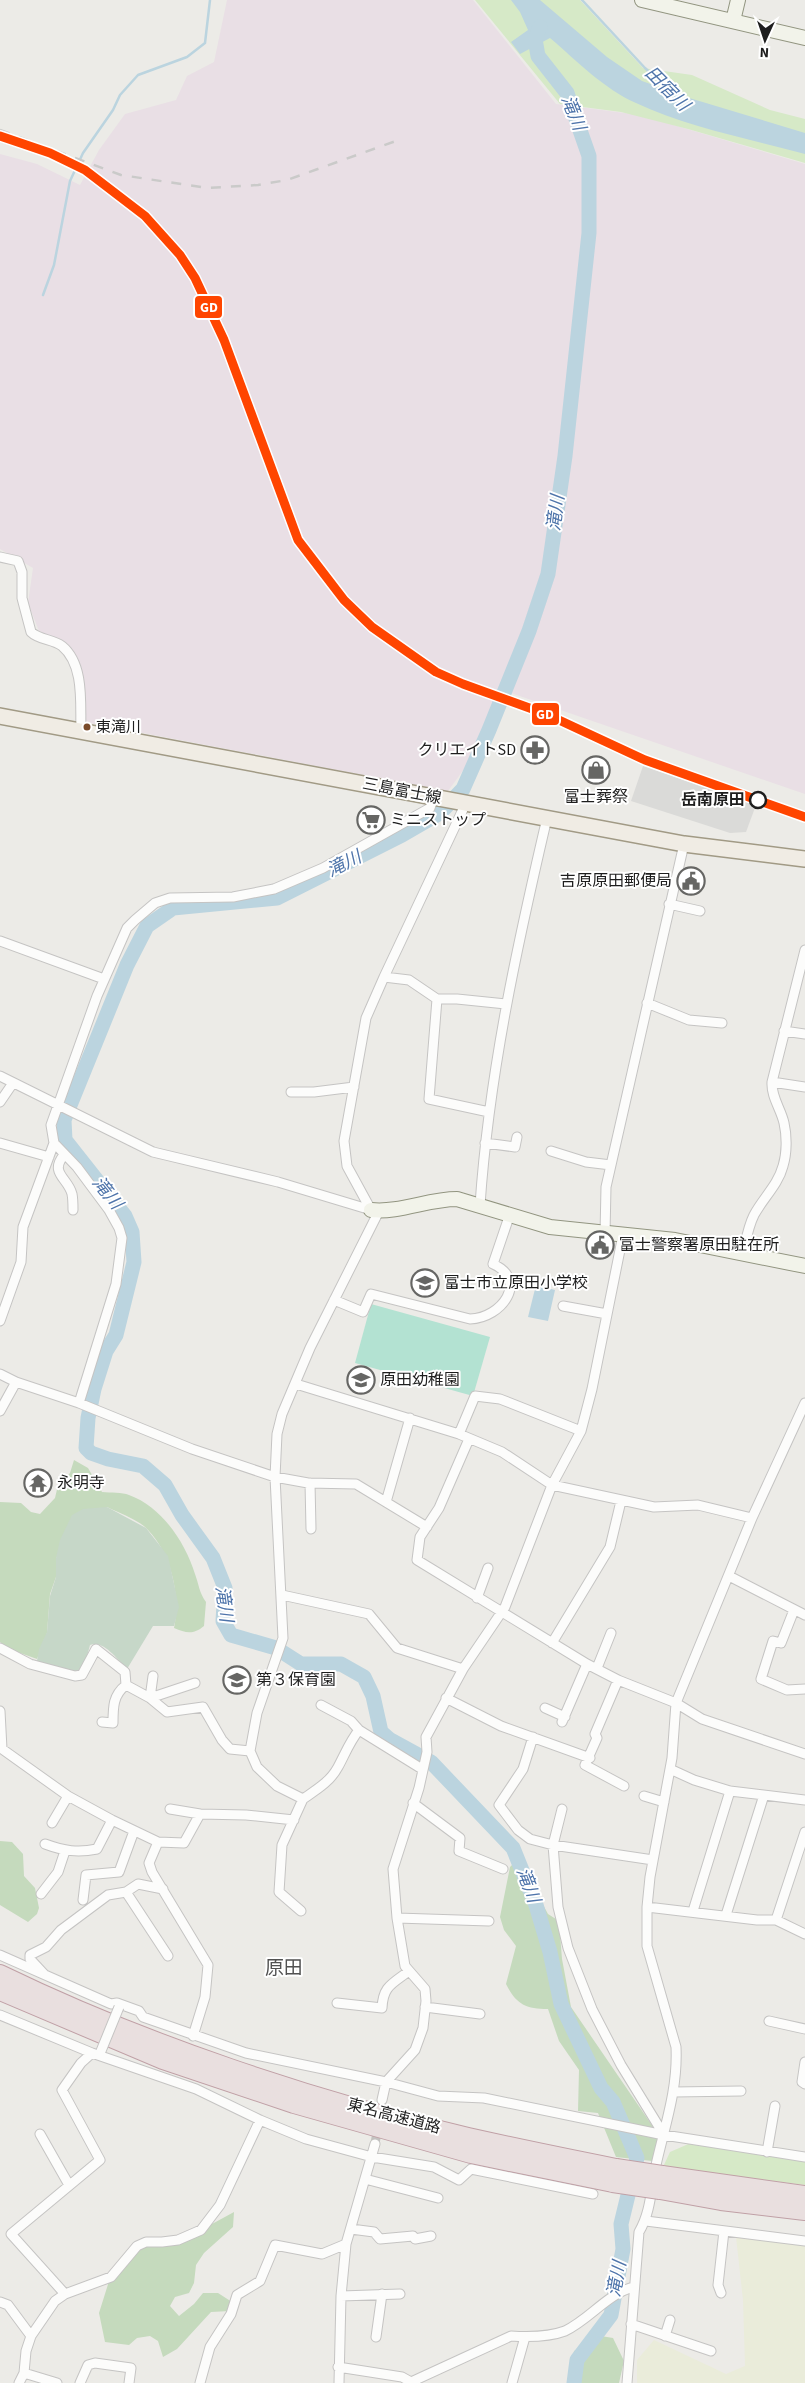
<svg xmlns="http://www.w3.org/2000/svg" width="805" height="2383" font-family="'Source Sans 3','Noto Sans JP',sans-serif">
  <rect width="100%" height="100%" fill="#ecebe7"/>
  <path fill="#e9dfe5" d="M227 0H473L556 104 640 115 805 164V794L502 690 470 761 448 791 85 722 84 687 68 644 39 631 28 603 33 568 0 549V154L37 164 80 185 99 150 125 114 176 100 187 76 214 62Z"/>
  <path fill="#dadad8" d="M643 766 756 805 746 832 730 833 631 801Z"/>
  <path fill="#eaecda" d="M736 2237 805 2243V2383H637V2360L654 2340 726 2374 745 2366 743 2300Z"/>
  <path fill="#d6e9c7" d="M475 0H580L643 68 692 75 770 110 805 119V163L688 129 621 112 560 104Z
    M693 2142 805 2160V2185L663 2167 670 2152Z"/>
  <path fill="#c5dabd" d="M74 1460 88 1468 102 1492C111 1493 122 1492 129 1495 162 1507 185 1542 195 1574 199 1585 199 1592 206 1602L204 1626C193 1635 186 1633 174 1628 181 1595 171 1551 145 1527 136 1519 119 1513 107 1507L56 1558V1577L50 1594 47 1633 37 1659 9 1649 0 1642V1502L21 1503 31 1512 40 1514 55 1498 58 1485 70 1473Z
    M0 1841 12 1842 23 1854 24 1876 35 1888 39 1908 37 1914 28 1922 0 1905Z
    M518 1859 548 1914 559 1921 562 1959 571 2007 660 2137 652 2161 616 2157 598 2113 578 2111 579 2070 559 2041 548 2009C525 2009 516 2004 506 1984L516 1946 504 1930 500 1917 510 1867Z
    M234 2212 233 2227 204 2253 196 2265 194 2283 189 2293 175 2297 170 2306 179 2316 194 2304 203 2293H218L232 2302 230 2311 211 2312 177 2349 163 2357 158 2341 150 2336 137 2338 129 2345 105 2342 99 2313 110 2278 143 2242 190 2236Z
    M601 2336 613 2338 624 2361 619 2383H570L574 2351Z"/>
  <path fill="#c6d7c8" d="M107 1507 146 1528 168 1556 179 1607 174 1626H153L127 1669C118 1660 103 1639 90 1645L82 1675 37 1661 39 1649 47 1632 50 1596 56 1577V1558L60 1540 72 1515 83 1509Z"/>
  <path fill="#b3e2d2" d="M371 1304 490 1337 473 1396 355 1363Z"/>
  <path fill="#bbd4df" d="M511 0H540L607 57 642 81 686 97 805 133V154C750 139 687 127 636 103 604 89 577 61 550 38L520 54 511 42 528 30 520 12Z
    M536 1285 555 1290 548 1321 528 1317Z"/>
  <g fill="none" stroke-linecap="round" stroke-linejoin="round">
    <path stroke="#bbd4df" stroke-width="2.5" d="M582 0 645 68 673 94
      M43 295 54 265 70 181 83 153 113 110 120 95 138 75 187 57 205 43 210 0"/>
    <path stroke="#bbd4df" stroke-width="15" d="M540 27 535 39 538 56 567 93 589 156V233L565 456 548 574 529 631 489 730 463 789 440 813 402 835 277 898 173 908 147 926 127 965 64 1120 65 1140 125 1216 132 1232 134 1262 116 1335 106 1351 94 1389 88 1418 86 1448 91 1453 108 1459 143 1466 165 1485 182 1515 213 1558 225 1588 223 1621 231 1635 276 1648 301 1664H341L364 1677 373 1696 381 1732 389 1739 431 1762 513 1848 536 1905 550 1952 561 2004 601 2088 613 2102 637 2158 621 2224 623 2249 611 2315 577 2360 574 2383"/>
    <path stroke="#c3c2bf" stroke-width="9" stroke-dasharray="9 4.5" stroke-linecap="butt" d="M375 2144 382 2100"/>
    <g stroke="#c5c4c3" stroke-width="11">
      <path id="street" d="M0 557 18 561 22 572V598L31 632C39 640 53 639 62 646 85 665 80 705 81 731
        M669 904 700 911
        M0 941 104 979
        M384 977 409 980 437 999H457L506 1004
        M437 999 429 1099 489 1112
        M647 1003 689 1020 722 1023
        M784 1031 805 1034
        M0 1076 153 1152 278 1182 371 1210
        M772 1082 805 1087
        M291 1092H314L354 1087
        M0 1102 13 1083
        M0 1143 49 1157
        M485 1143 515 1147 517 1137
        M551 1151 586 1162 611 1165
        M64 1155C49 1173 68 1178 72 1194 73 1199 73 1205 73 1210
        M480 1205C489 1074 517 946 547 818
        M371 1210 347 1166 344 1141 366 1018 384 977 466 803
        M379 1211 310 1348 282 1414 277 1434 275 1477 283 1638 257 1713 250 1751 257 1767 277 1786 303 1799C316 1790 330 1782 338 1767 345 1754 350 1741 359 1730L422 1769
        M605 1234 606 1187 684 844
        M743 1253C746 1240 748 1227 754 1215 763 1198 778 1185 783 1166 787 1153 787 1136 784 1123 781 1109 771 1097 772 1082L805 950
        M334 1300 363 1312 371 1294 470 1319C502 1318 529 1280 493 1264L510 1214
        M563 1306 607 1314
        M0 1321 21 1262 23 1227 54 1143
        M0 1374 16 1382 79 1403 192 1449 275 1477 308 1483 356 1484 427 1527
        M296 1384 459 1434 502 1452 552 1485 654 1507 698 1505 752 1518
        M79 1403 116 1284 122 1238 119 1228 109 1210 77 1167 54 1143 51 1125 97 996 127 928 135 920 155 903 170 898 233 897 274 889 323 868 430 808 434 797
        M0 1411 16 1382
        M459 1434 475 1396 500 1399 581 1431
        M469 1439 439 1508 420 1537 417 1560 587 1664 618 1680 676 1703 702 1719 805 1754
        M310 1483 311 1529
        M386 1502 410 1418
        M729 1576 805 1615
        M282 1595 369 1614 397 1648 463 1669
        M477 1598 488 1568
        M794 1610 781 1643 773 1641 761 1679 787 1690 805 1689
        M552 1643 610 1547 621 1501
        M0 1648 30 1664 75 1676 82 1675 96 1649 125 1672 126 1685 150 1698 167 1712 203 1707 222 1740 230 1749 250 1751
        M597 1668 611 1633
        M153 1676 150 1698 195 1683
        M618 1680 595 1734 597 1738 585 1765 624 1786
        M446 1698 501 1726 590 1758
        M321 1705 351 1721 359 1730
        M545 1708 565 1717
        M0 1711 2 1749 68 1796 112 1820 158 1842
        M102 1722 113 1723C113 1707 113 1695 126 1685
        M562 1722 587 1664
        M533 1737 523 1769 499 1805 518 1830 530 1839 553 1845 653 1860
        M670 1769 694 1780 730 1791 805 1800
        M644 1796 664 1802
        M413 1803 460 1838 459 1851 503 1869
        M170 1809 200 1814 184 1843 158 1842 149 1863 152 1872 208 1965 205 1997 193 2036
        M562 1809 553 1845 558 1907 568 1948 592 2009 621 2065 664 2135
        M200 1814 246 1815 294 1820
        M52 1823 68 1796
        M45 1844C64 1851 78 1853 97 1849L112 1820
        M126 1892 168 1956
        M41 1894 58 1872 65 1851
        M83 1900 86 1875 119 1872 134 1831
        M647 1907 757 1920H776L805 1934
        M301 1911 279 1892 282 1845 303 1799
        M693 1911 730 1791
        M726 1915 764 1795
        M397 1918 489 1921
        M776 1920 805 1832
        M0 1955 111 2004 117 2003 139 2011 143 2017 246 2053 386 2082 438 2096 484 2098 664 2135 805 2157
        M44 1974 30 1959V1955L46 1947 61 1930 108 1895 126 1892 138 1884 163 1889
        M337 2003 382 2008C383 1986 392 1984 409 1971
        M425 2007 480 2014
        M0 2015 92 2053 196 2089 260 2120 306 2139 372 2157 434 2167 459 2180 471 2169 593 2194
        M769 2021 805 2029
        M805 2062 802 2082 805 2084
        M674 2092 741 2091
        M382 2100 386 2082 415 2050 423 2028 426 2001 425 1989 405 1966 397 1918 393 1869 419 1788 427 1752 426 1737 463 1669 505 1607 552 1485 581 1431 592 1389 623 1235
        M40 2134 69 2185
        M767 2152 775 2106
        M365 2179 438 2198
        M646 2221 805 2241
        M351 2229 374 2232 380 2239 413 2236 415 2239 431 2236
        M721 2293 718 2285 724 2231
        M65 2294 11 2234 100 2160 62 2090 81 2063 92 2053
        M341 2296 400 2294
        M0 2302 8 2305 31 2336
        M631 2324 711 2351
        M665 2336 670 2320
        M376 2337 382 2294
        M338 2367 402 2377 411 2382 511 2336C527 2337 549 2337 565 2331 590 2319 606 2295 633 2287
        M24 2373 57 2383
        M19 2383 24 2373 26 2351 31 2336 55 2301 65 2294 111 2277 137 2246 146 2242H162L178 2240 201 2230 220 2205 260 2120
        M80 2383 88 2365 95 2363 131 2368 129 2383
        M200 2383 210 2347 231 2314 237 2295 260 2281 275 2245 322 2254 346 2244
        M339 2383 341 2296 346 2244 375 2144
        M512 2383 525 2337
        M627 2383 639 2232C651 2212 651 2188 656 2165 665 2125 678 2089 676 2047L647 1946V1907L650 1877 672 1758 676 1703 752 1518 805 1403"/>
    </g>
    <g stroke="#929580" stroke-width="16">
      <path id="secondary" d="M642 0 805 38
        M733 21 738 0
        M371 1210C400 1213 428 1199 457 1199L550 1227 675 1240 805 1266"/>
    </g>
    <g stroke="#a19a85" stroke-width="18">
      <path id="primary" d="M0 716 684 844 805 859"/>
    </g>
    <g stroke="#c0a0a6" stroke-width="20">
      <path id="highway" d="M0 1974C144 2044 312 2100 468 2137 517 2148 566 2158 616 2168
        M0 1991 163 2060 294 2104 471 2154 613 2183
        M662 2175 805 2195
        M660 2190 721 2201 805 2211"/>
    </g>
    <use href="#street" stroke="#fcfcfb" stroke-width="9"/>
    <use href="#secondary" stroke="#f2f3ea" stroke-width="14"/>
    <use href="#primary" stroke="#f0ece4" stroke-width="15"/>
    <use href="#highway" stroke="#e9dfdf" stroke-width="18"/>
    <path stroke="#cacac9" stroke-width="2.5" stroke-dasharray="10 10" stroke-linecap="butt" d="M0 130 121 175 207 188 258 185 287 180 396 141"/>
    <g stroke="#c5c4c3" stroke-width="11" stroke-linecap="butt">
      <path id="street-bridge" d="M101 2051 119 2007"/>
    </g>
    <g stroke="#c0a0a6" stroke-width="20" stroke-linecap="butt">
      <path id="highway-bridge" d="M616 2168 662 2175
        M613 2183 660 2190"/>
    </g>
    <use href="#street-bridge" stroke="#fcfcfb" stroke-width="9"/>
    <use href="#highway-bridge" stroke="#e9dfdf" stroke-width="18"/>
    <g stroke="#fff" stroke-width="12">
      <path id="rail-1" d="M0 136 50 153 85 170 145 216 180 255 195 278 224 340 298 540 344 600 372 627 436 672 463 684 546 714 645 760 805 817"/>
    </g>
    <use href="#rail-1" stroke="#ff4500" stroke-width="9"/>
  </g>
  <defs>
    <g id="pharmacy-ring" transform="scale(1.4375)"><circle r="9.5" fill="#fff" stroke="#666664" stroke-width="1.5"/><path d="M-2-6h4v4h4v4h-4v4h-4v-4h-4v-4h4Z" fill="#666664"/></g>
    <g id="shop-ring" transform="scale(1.4375)"><circle r="9.5" fill="#fff" stroke="#666664" stroke-width="1.5"/><path d="M-5-2.5h2.3a2.7 3.5 0 0 1 5.4 0H5L5.5 6h-11ZM-1.5-2.5h3a1.5 2.3 0 0 0-3 0Z" fill="#666664"/></g>
    <g id="supermarket-ring" transform="scale(1.4375)"><circle r="9.5" fill="#fff" stroke="#666664" stroke-width="1.5"/><path d="M-6-5.5h2.5l.6 2H6L4.5 2H-2.5L-4.4-4H-6ZM-1.5 3.2a1.3 1.3 0 1 0 .1 0ZM3 3.2a1.3 1.3 0 1 0 .1 0Z" fill="#666664"/></g>
    <g id="civic-ring" transform="scale(1.4375)"><circle r="9.5" fill="#fff" stroke="#666664" stroke-width="1.5"/><path d="M-.6-6.5H3V-4.5H.6V-3L4-1V1h2V6H-6V1h2V-1L-.6-3ZM-1.2 2.5V6h2.4V2.5Z" fill="#666664"/></g>
    <g id="school-ring" transform="scale(1.4375)"><circle r="9.5" fill="#fff" stroke="#666664" stroke-width="1.5"/><path d="M0-5L7-2L0 1L-7-2ZM-4 1L0 2.5L4 1V4Q0 6-4 4Z" fill="#666664"/></g>
    <g id="temple-ring" transform="scale(1.4375)"><circle r="9.5" fill="#fff" stroke="#666664" stroke-width="1.5"/><path d="M0-6L5-2H3V0L6.5 2.5H4V6H1.5V3h-3V6H-4V2.5H-6.5L-3 0V-2H-5Z" fill="#666664"/></g>
  </defs>
  <g fill-rule="evenodd">
    <use href="#pharmacy-ring" x="535" y="750"/>
    <use href="#shop-ring" x="596" y="770"/>
    <use href="#supermarket-ring" x="371" y="820"/>
    <use href="#civic-ring" x="691" y="881"/>
    <use href="#civic-ring" x="600" y="1245"/>
    <use href="#school-ring" x="425" y="1283"/>
    <use href="#school-ring" x="361" y="1380"/>
    <use href="#temple-ring" x="38" y="1483"/>
    <use href="#school-ring" x="237" y="1680"/>
  </g>
  <circle fill="#7a4b2a" stroke="#fff" stroke-width="2" cx="87" cy="727" r="4.5"/>
  <circle fill="#fff" stroke="#1e1e1e" stroke-width="2.5" cx="758" cy="800" r="8"/>
  <g text-anchor="middle" dominant-baseline="central" stroke-width="4" stroke-linejoin="round" paint-order="stroke">
    <g font-size="15" fill="#1e1e1e" stroke="#fff" text-anchor="start">
      <text x="96" y="727">東滝川</text>
    </g>
    <g font-size="16" fill="#1e1e1e" stroke="#fff" text-anchor="start">
      <text x="516" y="750" text-anchor="end">クリエイトSD</text>
      <text x="596" y="797" text-anchor="middle">富士葬祭</text>
      <text x="390" y="820">ミニストップ</text>
      <text x="672" y="881" text-anchor="end">吉原原田郵便局</text>
      <text x="619" y="1245">富士警察署原田駐在所</text>
      <text x="444" y="1283">富士市立原田小学校</text>
      <text x="380" y="1380">原田幼稚園</text>
      <text x="57" y="1483">永明寺</text>
      <text x="256" y="1680">第３保育園</text>
    </g>
    <g font-size="16" fill="#1e1e1e" stroke="#fff">
      <text transform="translate(402 791) rotate(11)">三島富士線</text>
      <text transform="translate(394 2116) rotate(15)">東名高速道路</text>
    </g>
    <g font-size="16" font-weight="bold" fill="#1e1e1e" stroke="#fff" text-anchor="end">
      <text x="745" y="800">岳南原田</text>
    </g>
    <g font-size="18" font-style="italic" fill="#4e74aa" stroke="#fff">
      <text transform="translate(667 89) rotate(45)">田宿川</text>
      <text transform="translate(573 113) rotate(68)">滝川</text>
      <text transform="translate(556 513) rotate(-83)">滝川</text>
      <text transform="translate(344 864) rotate(-27)">滝川</text>
      <text transform="translate(107 1193) rotate(51)">滝川</text>
      <text transform="translate(224 1604) rotate(82)">滝川</text>
      <text transform="translate(528 1885) rotate(69)">滝川</text>
      <text transform="translate(617 2279) rotate(-80)">滝川</text>
    </g>
    <g font-size="19" fill="#515151" stroke="#fff">
      <text x="284" y="1968">原田</text>
    </g>
  </g>
  <g stroke="#fff" stroke-width="2">
    <rect x="194" y="295" width="29" height="24" rx="5" fill="#ff4500"/>
    <rect x="531" y="702" width="29" height="24" rx="5" fill="#ff4500"/>
  </g>
  <g font-size="14" text-anchor="middle" font-weight="bold" fill="#fff">
    <text x="209" y="312">GD</text>
    <text x="545" y="719">GD</text>
  </g>
  <g transform="translate(765 40) rotate(183)" stroke="#ffffff" stroke-width="4" paint-order="stroke">
  <path d="M0-4L9 19L0 12L-9 19Z" fill="#1e1e1e"/>
  <text y="-8" font-size="14" font-weight="bold" text-anchor="middle" fill="#1e1e1e">N</text>
  </g>
</svg>
